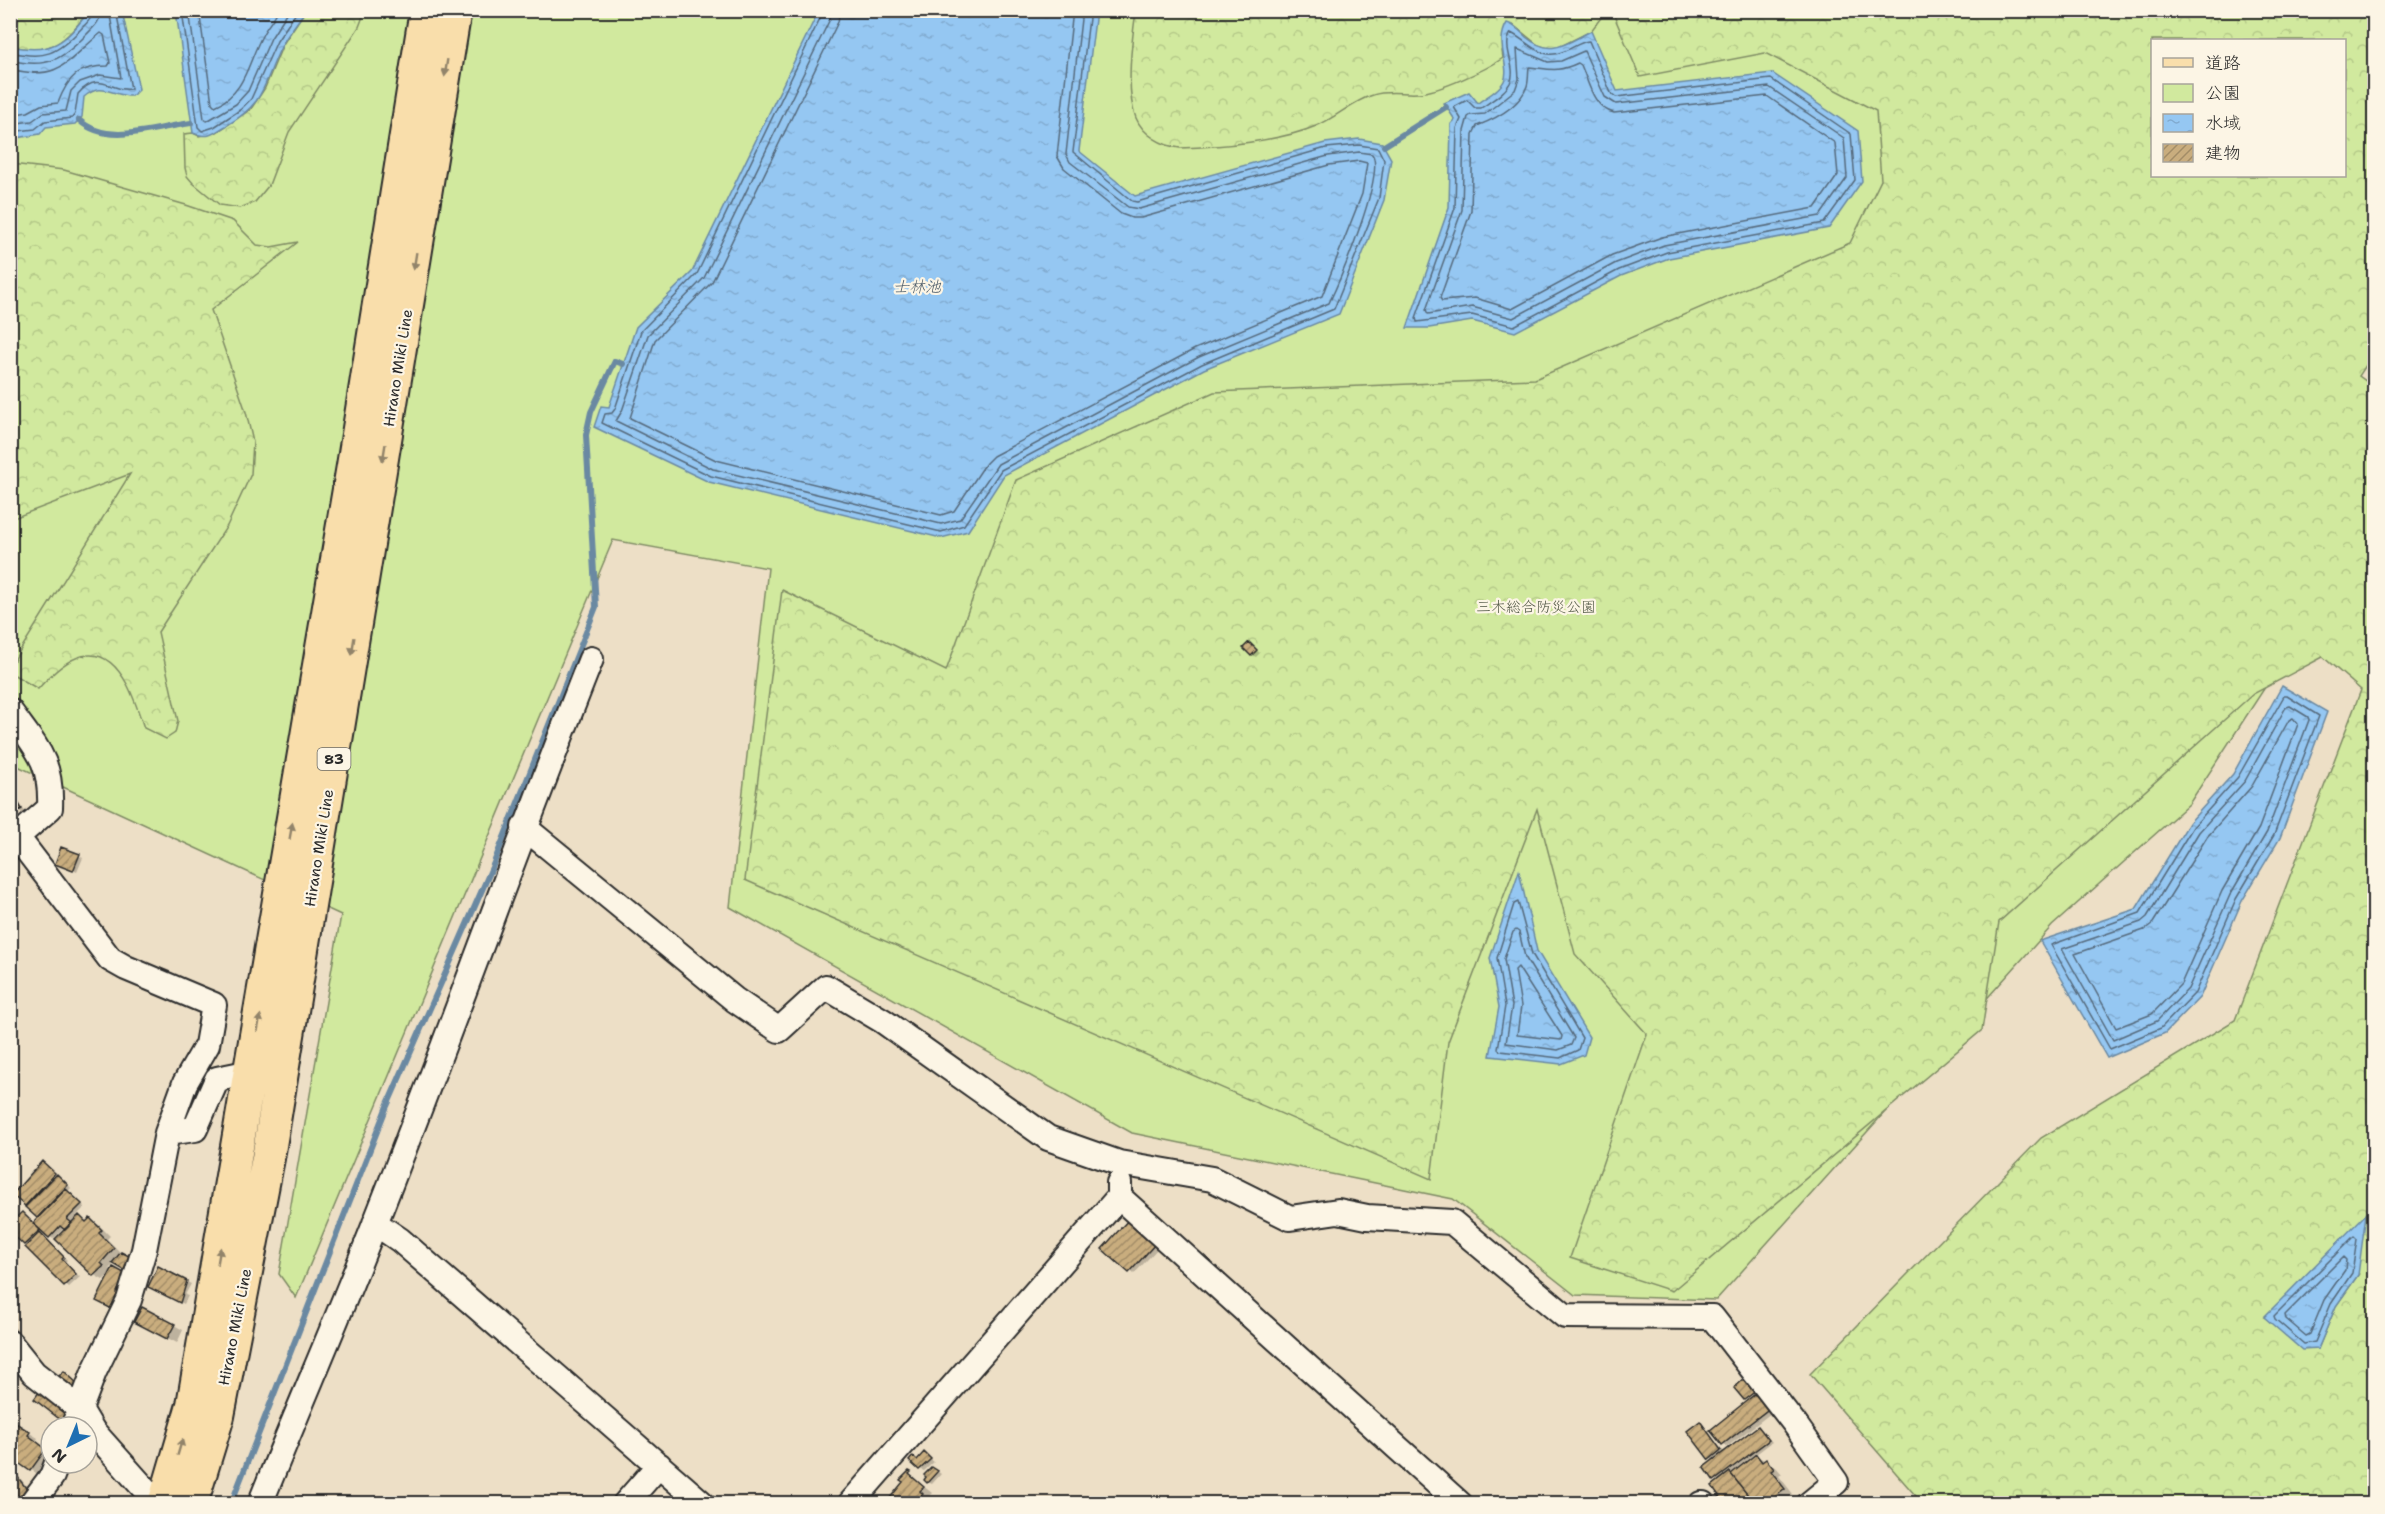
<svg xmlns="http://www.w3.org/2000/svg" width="2385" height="1514" font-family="'Shantell Sans','Klee One',sans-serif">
  <defs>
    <pattern id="forest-crowns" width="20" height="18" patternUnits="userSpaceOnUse" patternTransform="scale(1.5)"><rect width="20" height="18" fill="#d1e99e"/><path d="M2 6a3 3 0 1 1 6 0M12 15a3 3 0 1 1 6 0" fill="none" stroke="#b4c888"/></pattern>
    <pattern id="water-ripples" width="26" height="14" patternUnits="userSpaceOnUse" patternTransform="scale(1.5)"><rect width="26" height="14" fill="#95c7f2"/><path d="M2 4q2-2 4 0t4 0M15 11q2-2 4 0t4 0" fill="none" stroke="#81abd0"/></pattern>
    <pattern id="building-hatch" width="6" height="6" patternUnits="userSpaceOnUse" patternTransform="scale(1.5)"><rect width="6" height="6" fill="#c9ad7e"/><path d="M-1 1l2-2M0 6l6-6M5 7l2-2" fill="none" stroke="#a38d67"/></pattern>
  </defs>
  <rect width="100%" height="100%" fill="#eddfc6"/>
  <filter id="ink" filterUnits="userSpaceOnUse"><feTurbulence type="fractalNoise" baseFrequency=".0167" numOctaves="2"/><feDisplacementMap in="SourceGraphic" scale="12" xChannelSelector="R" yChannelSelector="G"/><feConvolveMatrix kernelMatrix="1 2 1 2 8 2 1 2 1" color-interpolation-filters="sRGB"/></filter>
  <g filter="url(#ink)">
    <path fill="#d1e99e" stroke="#7e8a64" stroke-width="1.5" fill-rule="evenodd" d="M11 11H2374L2325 405 2288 652 2189 804 2052 926 1716 1300 1575 1295 1453 1199 1132 1133 730 907 768 568 613 540 296 1298 279 1274 341 915 11 763ZM2152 40H2344V176H2152Z"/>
    <path fill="url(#forest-crowns)" stroke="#7e8a64" stroke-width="1.5" fill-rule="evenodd" d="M11 11H89C64 42 52 56 11 46Z
      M305 11H365L359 27 289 132 269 185 255 202 240 208 220 205 193 183 187 176 185 168 184 134 193 133 199 136 217 132 251 109 265 88 283 44Z
      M1136 11H1606L1591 31 1557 48H1548L1538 45 1513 25 1502 51 1503 58C1486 70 1438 92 1418 93 1403 94 1388 90 1373 95 1352 101 1336 118 1316 126 1281 141 1219 147 1180 148 1163 146 1143 135 1136 118 1125 91 1132 39 1136 11Z
      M1612 11H2374V353L2359 376 2374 387V1503H1922L1810 1374 2041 1138 2235 1020 2361 690 2323 657 2253 694 1999 922 1982 1030 1672 1291 1570 1258 1647 1034 1575 954 1537 809 1448 1042 1431 1179 745 880 782 590 946 671 1016 480 1214 392 1535 379 1850 243 1881 180 1876 111 1765 53 1640 77ZM2152 40H2344V176H2152ZM2358 1275 2336 1306 2318 1349 2264 1317Z
      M11 164 64 170 186 205 233 221 257 245 271 247 298 242 211 310 246 412 253 442 251 474 227 526 158 632 178 721 175 733 166 739 144 728C139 713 134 697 127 684 100 634 66 657 38 689L11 673V665L130 474 11 519Z"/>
    <path fill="url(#water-ripples)" stroke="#6b89a2" stroke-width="1.5" d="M819 10 1096 11 1079 151 1135 196 1325 143 1359 139 1382 143 1391 159 1384 200 1339 314 1204 369 1004 475 968 531 941 538 709 482 594 427 601 406 609 407 636 327 692 272Z
      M89 11H122L139 89 132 96H128C110 93 100 83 84 97L82 117 75 124 46 127 40 134 11 139V46C51 55 65 43 89 11Z
      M176 11H305C298 22 288 33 282 45 262 85 268 101 226 126 211 134 210 139 193 133Z
      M1507 23C1515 25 1520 31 1526 37 1551 58 1567 43 1591 31L1617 91 1772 73 1858 131 1862 181 1829 228 1669 258 1621 276 1515 332 1472 321 1429 328H1407L1449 207 1451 124 1455 120 1444 103 1469 92 1478 103C1486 97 1500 90 1504 81 1511 66 1494 44 1507 23Z
      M2282 686 2327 712 2280 838 2242 901 2200 997 2165 1033 2107 1058 2040 941 2136 909 2189 823 2233 774Z
      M1519 871 1537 951 1589 1037 1584 1055 1561 1064 1490 1056 1499 1007 1490 958Z
      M2366 1214 2358 1275 2336 1306 2318 1349 2302 1350 2264 1317Z"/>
    <path fill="#0003" d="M1249 644 1260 653 1256 657 1252 655Z
      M15 799 19 802 25 812 22 814 18 811 12 801Z
      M79 856 83 858 77 872 61 865Z
      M42 1163 63 1179 71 1188 68 1191 85 1207 76 1216 87 1222 90 1220 99 1225 110 1236 107 1239 122 1254 134 1261 129 1271 115 1263 109 1269 135 1280 121 1313 112 1272 103 1280 94 1275 64 1228 53 1239 48 1235 45 1238 67 1260 65 1262 80 1277 69 1287 25 1244 22 1214 35 1223 39 1219 25 1205Z
      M1129 1221 1159 1247 1134 1274 1104 1249Z
      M158 1268 191 1284 185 1295 188 1296 184 1304 149 1286Z
      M10 1322 17 1330 13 1332 10 1331Z
      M174 1325 183 1330 177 1343 145 1326Z
      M1746 1379 1775 1410 1727 1447 1712 1430 1749 1401 1745 1399Z
      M10 1408 20 1414 13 1423 38 1438 36 1441 51 1452V1460L39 1475 10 1455Z
      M1700 1423 1725 1453 1758 1427 1762 1430 1772 1442 1755 1455 1775 1466 1782 1474 1779 1476 1793 1494 1782 1504H1727L1719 1482 1706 1467 1714 1461 1710 1458Z
      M928 1457 934 1462 924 1471 920 1469 918 1461Z
      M10 1466 33 1494 21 1504 16 1502 10 1495Z
      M937 1471 941 1474 932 1484 928 1482Z
      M908 1474 932 1493 928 1497 931 1500 928 1504H887L905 1482Z"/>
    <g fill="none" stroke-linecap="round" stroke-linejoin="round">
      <path stroke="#55697b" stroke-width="1.5" d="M182 10 198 127 202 131 214 127 240 110 251 99 277 41 298 10
        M189 10 204 119 207 121 236 104 248 91 271 38 289 10
        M199 10 212 103 215 106C246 93 248 61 263 34 267 26 274 19 278 10
        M824 10 697 274 641 331 615 409 612 413 605 414 602 423 711 476 941 532 964 525 1001 470 1202 364 1334 309 1379 198 1384 160 1378 148 1359 145 1326 148 1137 202 1132 201 1073 152 1090 10
        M831 10 830 19 704 278 648 335 622 411 616 421 713 469 941 524 960 519 998 464 1199 357 1329 303C1340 280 1386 173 1372 154L1359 152 1328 156 1139 209 1128 207 1070 162 1066 154 1082 10
        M840 10 838 22 712 282 655 340 630 418 716 460 941 515 954 511 986 463 993 456 1195 349 1322 296 1362 194 1367 163 1359 161 1329 165 1141 218H1132L1121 214 1064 168 1057 156 1073 10
        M1511 33C1528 41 1540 61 1562 52 1571 49 1580 42 1589 41L1611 93 1616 97 1771 79 1851 134 1855 180 1824 223 1667 252 1619 270 1514 326 1472 315 1417 322 1416 318 1455 208 1457 128 1461 119 1454 107 1467 100 1475 108H1481C1491 101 1504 94 1510 83 1518 67 1501 48 1511 33Z
        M1517 49 1548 62 1561 61 1584 51 1605 97 1616 104 1769 87 1844 138 1847 178 1820 216 1664 245 1616 263 1513 318 1472 307 1428 314 1426 310 1462 210 1464 131 1468 117 1471 115 1485 114 1515 90 1519 79Z
        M10 52C45 60 57 54 81 29 86 24 93 18 94 10
        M10 60C47 69 62 60 87 34 94 27 101 21 101 10
        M1578 63 1581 65C1589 83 1593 108 1614 113L1767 96 1835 143 1838 175 1815 208 1662 237 1612 255 1512 309 1475 298 1442 301 1440 298 1471 211 1473 134 1477 126C1495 119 1520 106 1527 86 1529 80 1528 73 1529 67 1550 69 1557 73 1578 63Z
        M10 69C61 82 67 60 101 33L104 35 110 63 108 66C78 66 68 77 58 103L41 105 28 112 10 115
        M10 124 32 121 43 113 66 111 71 91 80 82 100 75 121 78 109 10
        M10 132 35 129 45 121 72 118 75 114 78 94C100 69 111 93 131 89L116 10
        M2284 696H2287L2319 716 2274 835 2236 899 2195 993 2161 1028 2110 1049 2051 945 2140 913 2193 827 2238 777Z
        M2290 706 2308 717 2309 720 2267 832 2230 895 2188 989 2157 1021 2113 1040 2062 949 2141 922 2147 917 2199 832 2245 781 2286 707Z
        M2293 718 2298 724 2259 828 2222 891 2181 984 2152 1014 2116 1028 2075 954 2144 930 2153 923 2207 837 2252 786 2289 720Z
        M1518 902 1532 954 1582 1038 1578 1050 1560 1058 1500 1051 1498 1049 1505 1006 1497 958 1514 904Z
        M1516 930 1519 932 1525 957 1574 1038 1571 1045 1558 1050 1506 1043 1512 1006 1504 959 1513 932Z
        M1518 967 1562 1036 1561 1040 1517 1035 1521 1006 1515 970Z
        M2354 1236 2357 1239 2352 1273 2331 1304 2315 1342 2304 1344 2275 1319 2274 1316Z
        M2343 1257 2346 1260 2345 1270 2324 1300 2310 1334 2306 1336 2286 1319 2285 1315Z"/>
      <path stroke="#6b89a2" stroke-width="6" d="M79 120C108 147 156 127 191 123
        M1384 146 1446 107
        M231 1504 387 1106 493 865 596 607 586 435 591 412 615 361 623 364"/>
    </g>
    <path fill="url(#building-hatch)" stroke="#2b2b2b" stroke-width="1.5" d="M1249 642 1257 650 1251 656 1243 648Z
      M15 798 22 809 17 812 10 801Z
      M61 847 80 854 73 871 55 864Z
      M42 1161 55 1173 25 1206 12 1195Z
      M57 1174 68 1185 37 1218 25 1207Z
      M66 1189 82 1204 67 1219 72 1223 65 1230 60 1226 49 1238 33 1223Z
      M22 1212 40 1230 24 1245 10 1232V1223Z
      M79 1215 86 1222 90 1218 102 1230 99 1233 114 1248 101 1263 104 1266 93 1276 55 1239Z
      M1129 1219 1156 1243 1129 1273 1102 1249Z
      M40 1232 64 1257 62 1259 76 1274 64 1286 25 1247Z
      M121 1252 131 1257 124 1270 112 1263Z
      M158 1266 187 1281 180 1303 148 1287Z
      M113 1267 126 1274 117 1292 120 1294 112 1309 96 1301Z
      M142 1307 175 1324 167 1339 134 1322Z
      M64 1371 80 1386 75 1398 55 1380Z
      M1746 1377 1757 1390 1744 1400 1734 1388Z
      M42 1388 71 1410 62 1421 34 1399Z
      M1759 1391 1771 1407 1722 1445 1710 1430Z
      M11 1420 30 1432 28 1435 46 1449 30 1471 10 1457Z
      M1700 1421 1721 1450 1709 1460 1687 1431Z
      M1758 1426 1769 1440 1714 1481 1704 1467Z
      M924 1452 931 1459 919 1470 909 1461 913 1456 917 1460Z
      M1756 1454 1762 1462 1766 1459 1774 1469 1771 1471 1785 1489 1766 1504H1755L1731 1474Z
      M10 1467 29 1492 15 1503 10 1497Z
      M932 1467 938 1471 927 1483 924 1480 926 1477 924 1475Z
      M909 1471 911 1472 909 1474 924 1487 920 1491 923 1494 915 1503 885 1504 903 1482 900 1480Z
      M1730 1472 1731 1474 1755 1504H1725L1712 1486Z"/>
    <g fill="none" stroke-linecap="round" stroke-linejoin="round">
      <g stroke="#2b2b2b" stroke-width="28">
        <path id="minor" d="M10 711C36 748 52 760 50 808L10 843
          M524 827 735 1000 779 1030 826 987 883 1021 1048 1138 1119 1163 1212 1179 1290 1218 1338 1211 1367 1217 1452 1222 1565 1316 1712 1317 1794 1423 1836 1482 1809 1504
          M17 837 110 959 126 968 214 1005 207 1045 185 1083 167 1133 144 1250 129 1300 94 1372 73 1427
          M167 1133 195 1129 217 1079 251 1072
          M1119 1197 1460 1504
          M375 1223 400 1240 703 1504
          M10 1343 34 1373 80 1409 93 1431 158 1504
          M31 1504 52 1476 57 1463
          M260 1504C298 1409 339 1316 376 1221 450 1034 517 845 591 659
          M625 1504 659 1465
          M850 1504 1119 1197V1183
          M1701 1504H1703"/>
      </g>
      <g stroke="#2b2b2b" stroke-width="36">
        <path id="major" d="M164 1504 193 1405 353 466 426 10
          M191 1504 218 1416 268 1158 455 10"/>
      </g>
      <use href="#minor" stroke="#fcf5e5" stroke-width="24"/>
      <use href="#major" stroke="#f9deab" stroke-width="32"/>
    </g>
    <defs><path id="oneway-solid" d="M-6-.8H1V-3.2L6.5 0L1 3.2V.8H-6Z" transform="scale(1.5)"/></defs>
    <g fill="#92846b">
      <use href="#oneway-solid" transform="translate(446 68) rotate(99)"/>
      <use href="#oneway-solid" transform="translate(415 261) rotate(99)"/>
      <use href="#oneway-solid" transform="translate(384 453) rotate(99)"/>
      <use href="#oneway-solid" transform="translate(353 646) rotate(99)"/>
      <use href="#oneway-solid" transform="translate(291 831) rotate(-80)"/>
      <use href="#oneway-solid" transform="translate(259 1023) rotate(-80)"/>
      <use href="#oneway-solid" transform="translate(219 1256) rotate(-80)"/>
      <use href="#oneway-solid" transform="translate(180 1447) rotate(-74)"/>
    </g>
  </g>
  <g text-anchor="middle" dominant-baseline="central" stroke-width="4.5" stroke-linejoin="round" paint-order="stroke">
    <rect fill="#fcf5e5" stroke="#6a6863" stroke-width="1.5" x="317.5" y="748" width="33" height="22" rx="4.5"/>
    <g font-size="14" font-weight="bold" fill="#2b2b2b">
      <text x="334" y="759">83</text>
    </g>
    <g font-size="15" fill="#2b2b2b" stroke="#fcf5e5">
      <text transform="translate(398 368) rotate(-81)">Hirano Miki Line</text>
      <text transform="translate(319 848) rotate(-81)">Hirano Miki Line</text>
      <text transform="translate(235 1327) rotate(-79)">Hirano Miki Line</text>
    </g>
    <g font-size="15" fill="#545a48" stroke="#fcf5e5">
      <text x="1536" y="607">三木総合防災公園</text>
    </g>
    <g font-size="16" font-style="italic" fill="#4b5a67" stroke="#fcf5e5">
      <text x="917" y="286">士林池</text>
    </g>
  </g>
  <rect width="2385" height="1514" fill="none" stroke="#fcf5e5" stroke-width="36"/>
  <rect x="18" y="18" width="2349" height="1478" fill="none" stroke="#2b2b2b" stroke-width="2" filter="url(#ink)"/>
  <rect x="2151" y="39" width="195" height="138" fill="#fcf5e5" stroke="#a8a49b" stroke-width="1.5"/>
  <rect x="2163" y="58" width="30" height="9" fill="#f9deab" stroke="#a8a49b" stroke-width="1.5"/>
  <text x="2205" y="69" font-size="18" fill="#2b2b2b">道路</text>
  <rect x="2163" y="84" width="30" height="18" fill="#d1e99e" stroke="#a8a49b" stroke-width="1.5"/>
  <text x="2205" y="99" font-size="18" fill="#2b2b2b">公園</text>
  <rect x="2163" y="114" width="30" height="18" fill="url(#water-ripples)" stroke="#a8a49b" stroke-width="1.5"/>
  <text x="2205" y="129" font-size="18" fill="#2b2b2b">水域</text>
  <rect x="2163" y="144" width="30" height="18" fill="url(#building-hatch)" stroke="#a8a49b" stroke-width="1.5"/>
  <text x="2205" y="159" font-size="18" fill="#2b2b2b">建物</text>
  <g transform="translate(69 1445) rotate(223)"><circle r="28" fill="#fcf5e5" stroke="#a8a49b" stroke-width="1.5"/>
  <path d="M0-4.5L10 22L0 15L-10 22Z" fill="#1f6fb2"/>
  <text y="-9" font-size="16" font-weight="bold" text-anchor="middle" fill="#2b2b2b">N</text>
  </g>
</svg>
